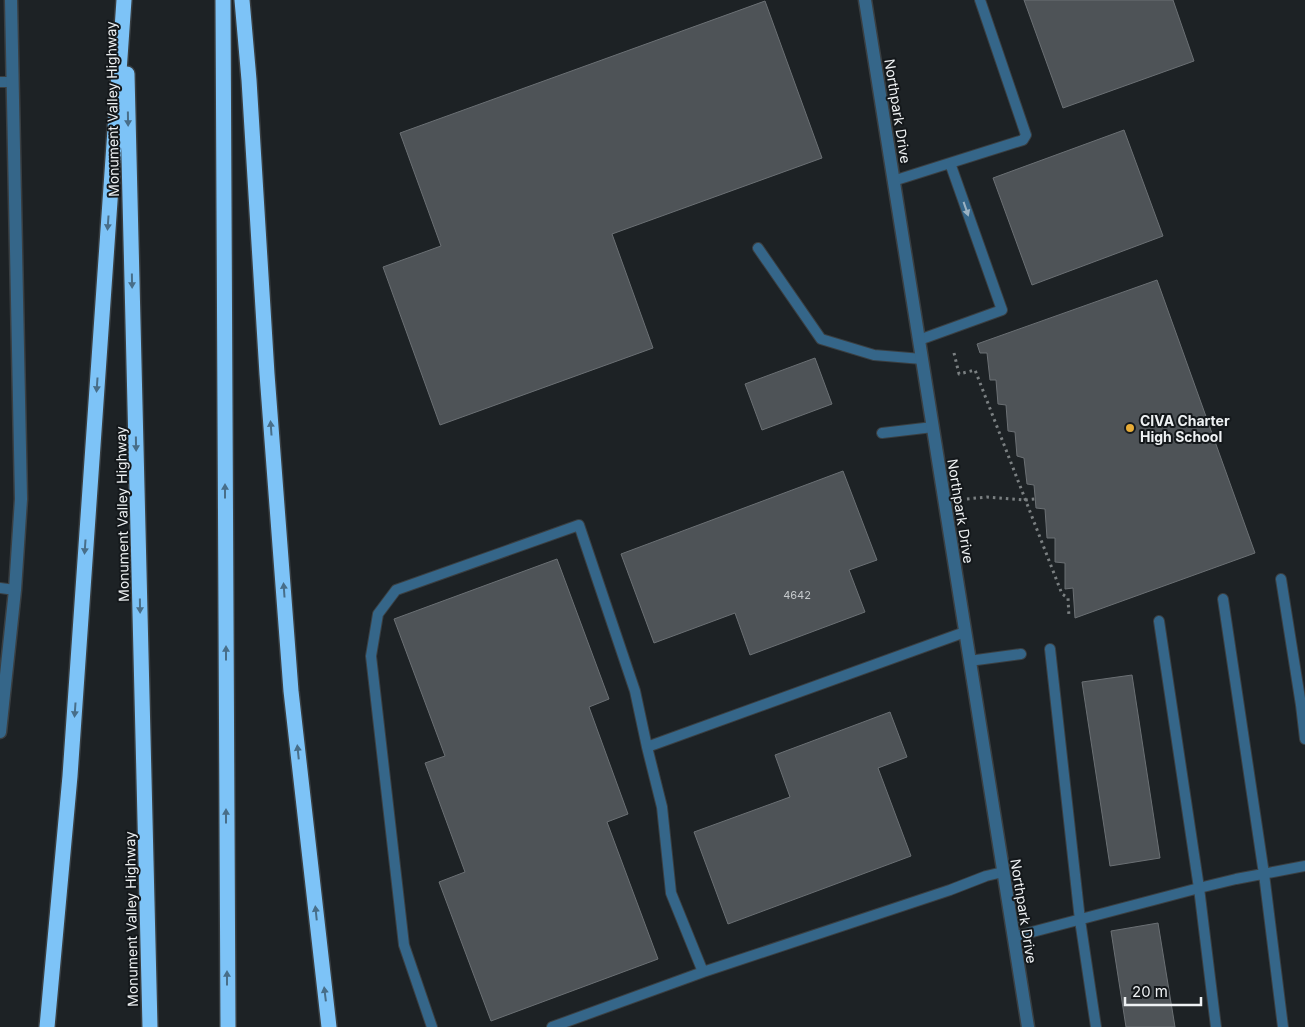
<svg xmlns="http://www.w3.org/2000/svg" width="1305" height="1027" font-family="Inter,sans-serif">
  <rect width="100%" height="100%" fill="#1d2225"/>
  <path fill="#4e5357" stroke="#6b7074" d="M1024 0H1173L1194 61 1063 108Z
    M765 1 822 158 612 234 653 348 440 425 383 267 441 246 400 133Z
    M1124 130 1163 236 1032 285 993 178Z
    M1157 280 1255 553 1075 618 1073 588 1065 589V563L1055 562V538H1047L1045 509 1036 508 1034 485 1027 484 1024 458 1017 456 1015 432 1008 431 1006 405 998 404 996 380H990L987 353H980L977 344Z
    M815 358 832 404 762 430 745 384Z
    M843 471 877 560 849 570 865 612 750 655 735 613 654 643 621 554Z
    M557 559 609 699 589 707 628 814 607 822 658 959 491 1021 439 882 465 872 425 763 445 756 394 619Z
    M1132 675 1160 858 1110 866 1082 682Z
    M890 712 907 757 878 768 911 856 728 924 694 832 790 797 775 755Z
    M1158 923 1175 1027H1126L1111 931Z"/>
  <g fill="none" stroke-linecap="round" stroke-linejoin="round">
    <g stroke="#3a3f42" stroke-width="12">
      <path id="service" d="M0 82H13
        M893 181 1023 140 1026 135 980 0
        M758 248 821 339 874 355 922 359
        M919 340 1002 310 950 163
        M882 433 933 427
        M1281 579 1301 705 1305 739
        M0 588 15 590
        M1223 599 1264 874 1283 1027
        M1159 621 1199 888 1216 1027
        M965 632 647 747 662 807 671 893 703 972 950 890 986 876 1003 872
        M1050 649 1080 920 1096 1027
        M969 661 1021 654
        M1013 937 1199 888 1236 879 1305 866
        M432 1027 404 945 371 656 378 614 396 590 579 525 635 691 647 747
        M552 1027 703 972"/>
    </g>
    <g stroke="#3a3f42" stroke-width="15">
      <path id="minor" d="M865 0 1028 1027"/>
    </g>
    <g stroke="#3a3f42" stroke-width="15">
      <path id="tertiary" d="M0 732 15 590 21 499 11 0"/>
    </g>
    <g stroke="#3a3f42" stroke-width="18">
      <path id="motorway" d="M223 0 228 1027
        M242 0 249 80 267 374 291 691 329 1027
        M127 74 150 1027
        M47 1027 70 776 124 0"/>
    </g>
    <path stroke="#7b8082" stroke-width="3" stroke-dasharray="2.5 4" stroke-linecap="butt" d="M954 353 959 374 975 370 1062 594 1068 598 1069 617
      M967 499 987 497 1026 500 1035 499"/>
    <use href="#service" stroke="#356689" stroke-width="10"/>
    <use href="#minor" stroke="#356689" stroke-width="12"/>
    <use href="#tertiary" stroke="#356689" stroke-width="12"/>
    <use href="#motorway" stroke="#7dc3f7" stroke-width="15"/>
  </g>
  <defs><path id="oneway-solid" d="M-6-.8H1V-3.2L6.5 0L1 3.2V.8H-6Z" transform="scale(1.25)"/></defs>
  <g fill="#486e89">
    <use href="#oneway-solid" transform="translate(128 119) rotate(89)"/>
    <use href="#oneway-solid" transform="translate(108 223) rotate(94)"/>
    <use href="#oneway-solid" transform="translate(132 281) rotate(89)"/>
    <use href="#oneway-solid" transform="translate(97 385) rotate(94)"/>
    <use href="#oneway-solid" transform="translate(271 428) rotate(-94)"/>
    <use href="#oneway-solid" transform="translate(136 444) rotate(89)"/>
    <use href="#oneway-solid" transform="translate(225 491) rotate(-90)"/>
    <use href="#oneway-solid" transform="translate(85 547) rotate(94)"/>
    <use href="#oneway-solid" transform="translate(284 590) rotate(-94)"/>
    <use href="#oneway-solid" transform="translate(140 606) rotate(89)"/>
    <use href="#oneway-solid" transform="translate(226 653) rotate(-90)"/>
    <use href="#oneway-solid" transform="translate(75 710) rotate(94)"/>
    <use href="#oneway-solid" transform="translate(298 752) rotate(-96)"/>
    <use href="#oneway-solid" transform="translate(226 816) rotate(-90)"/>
    <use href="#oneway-solid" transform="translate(316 913) rotate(-96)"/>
    <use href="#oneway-solid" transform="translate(227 978) rotate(-90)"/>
    <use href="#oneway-solid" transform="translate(325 994) rotate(-97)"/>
  </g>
  <use fill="#9bb2c3" href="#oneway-solid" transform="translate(966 209) rotate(71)"/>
  <circle fill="#e7ac37" stroke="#14181b" stroke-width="2" cx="1130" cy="428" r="5"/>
  <g text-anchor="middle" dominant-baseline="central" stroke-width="4" stroke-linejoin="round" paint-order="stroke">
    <g font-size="11" fill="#c6cacc">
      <text x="797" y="595">4642</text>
    </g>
    <g font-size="14" fill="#eef1f3" stroke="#14181b">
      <text transform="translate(112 109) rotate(-91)">Monument Valley Highway</text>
      <text transform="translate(898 111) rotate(81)">Northpark Drive</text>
      <text transform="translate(961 511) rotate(81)">Northpark Drive</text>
      <text transform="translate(122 514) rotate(-91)">Monument Valley Highway</text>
      <text transform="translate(1024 911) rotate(81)">Northpark Drive</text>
      <text transform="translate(131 919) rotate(-91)">Monument Valley Highway</text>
    </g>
    <g font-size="14" font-weight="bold" fill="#eef1f3" stroke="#14181b" text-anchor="start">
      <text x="1140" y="420">CIVA Charter<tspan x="1140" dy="16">High School</tspan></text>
    </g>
  </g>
  <path d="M1125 997v8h76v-8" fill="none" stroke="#eef1f3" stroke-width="2.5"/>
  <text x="1132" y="997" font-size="15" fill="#eef1f3" stroke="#14181b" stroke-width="4" paint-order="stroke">20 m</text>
</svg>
